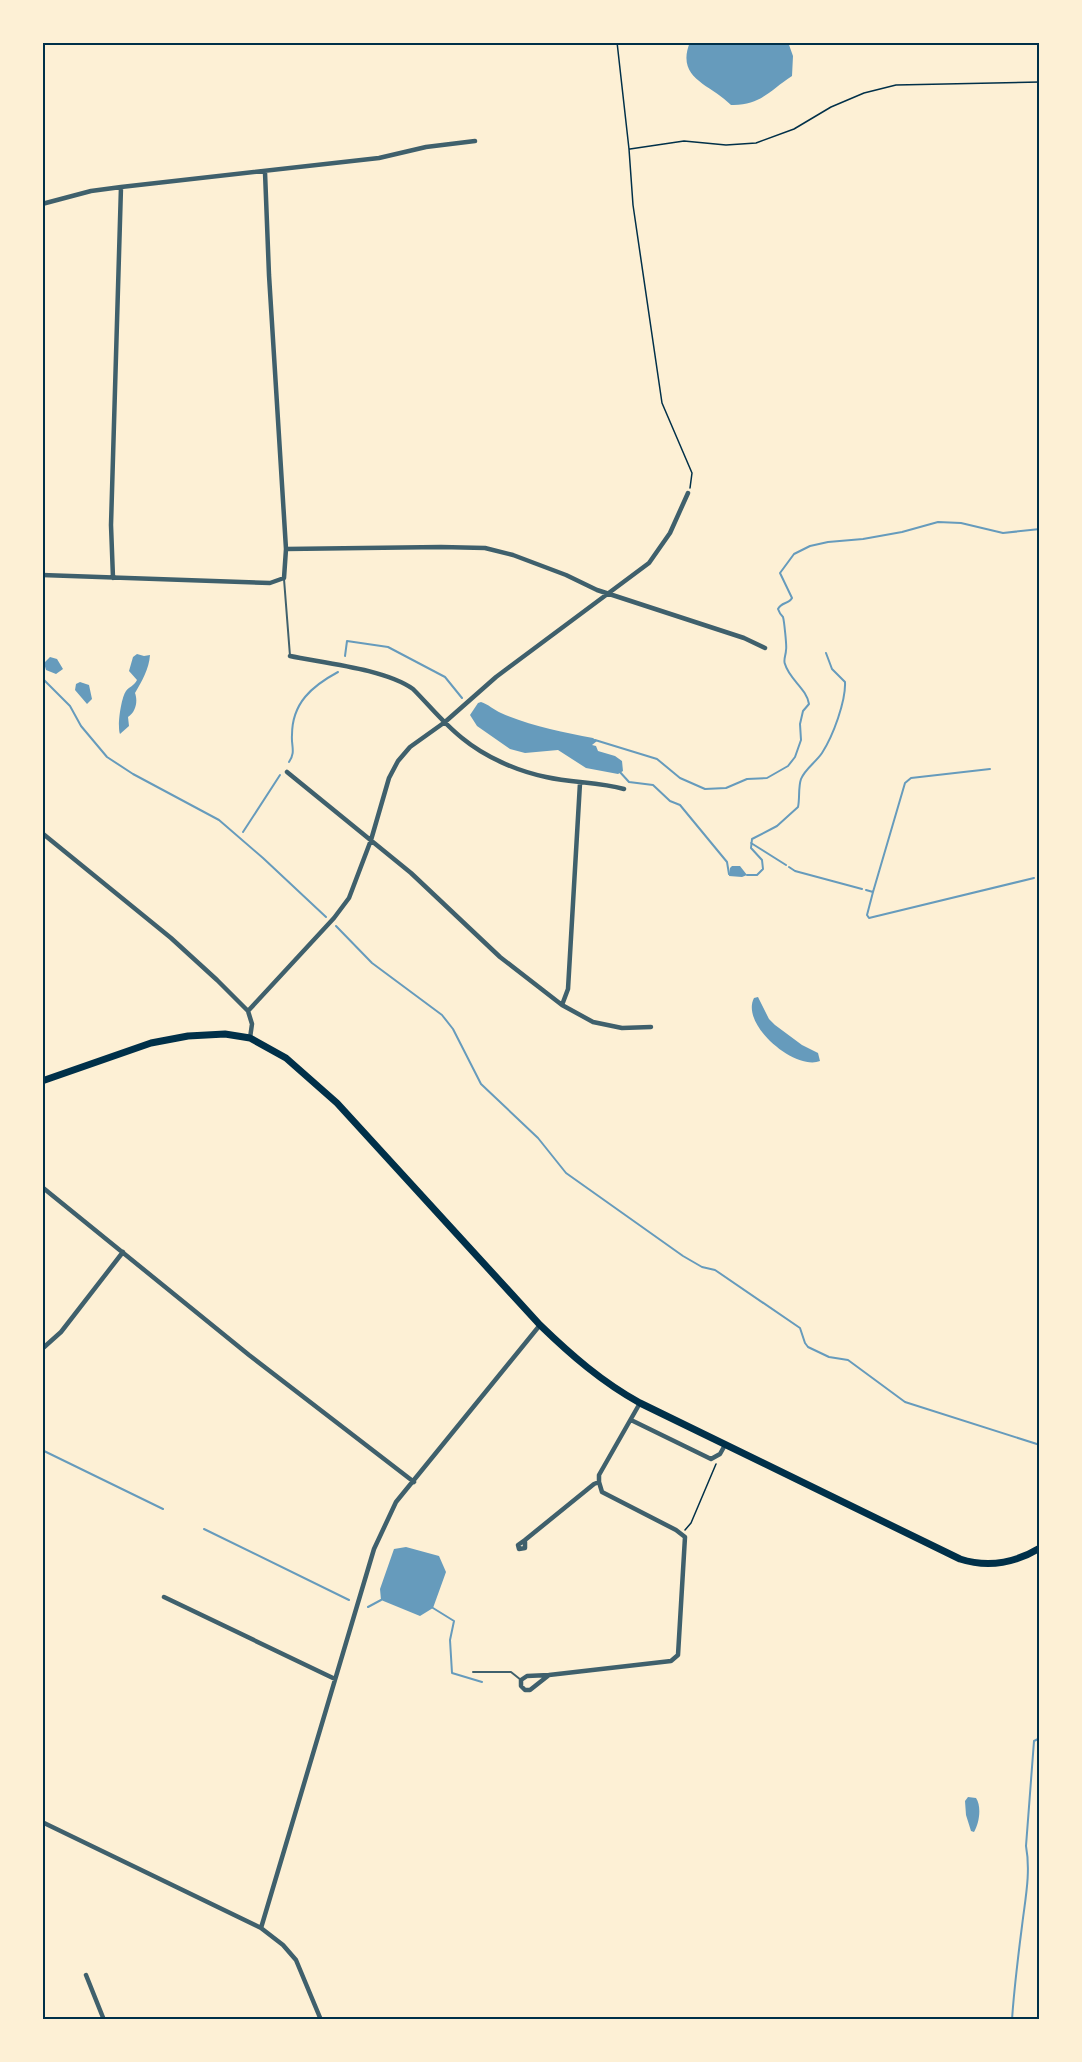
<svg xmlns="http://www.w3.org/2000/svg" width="1082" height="2062" font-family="'Roboto Condensed',sans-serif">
  <rect width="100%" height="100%" fill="#fdf0d5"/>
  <path fill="#669bbc" d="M690 42H788L793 56 792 76C769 91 760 106 731 105 711 84 675 79 690 42Z
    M137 654 144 656 150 655C149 669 142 681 135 693 138 701 136 712 128 717L129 726 120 734C117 727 121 698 126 691 130 686 134 686 137 680L129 671 133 657Z
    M50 657 57 659 63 669 56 674 46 670 44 663Z
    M80 682 89 685 92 699 87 704 75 690 76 684Z
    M481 702C488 704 494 710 501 713 530 726 562 732 593 738L597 741 592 745 596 746 598 751 615 756 622 761 623 771 618 774 586 768 558 750 525 753 510 749 477 726 470 715 478 703Z
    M732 866H740L747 875 742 877 729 876 730 868Z
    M758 997 769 1019 775 1025 802 1045 818 1053 820 1061C796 1071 740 1025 754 998Z
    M406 1547 439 1556 446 1572 433 1608 420 1616 381 1600 380 1589 394 1549Z
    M968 1797 976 1798C982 1807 979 1824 974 1832L971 1831 966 1815 965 1801Z"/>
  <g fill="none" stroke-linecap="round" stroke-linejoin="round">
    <path stroke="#669bbc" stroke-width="2" d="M345 656 347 641 388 647 445 677 462 698
      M42 678 70 706 81 726 107 757 133 774 219 820 263 858 326 917
      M595 740 657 759 680 778 705 789 726 788 747 779 767 778 788 766 795 757 801 740 800 724 803 711 809 704C807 689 789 679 785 664 783 660 786 655 786 650 787 647 784 620 783 617 781 615 779 612 778 609 781 602 789 604 792 598L780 573 794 554 810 546 828 542 863 539 902 532 938 522 961 523 1003 533 1040 529
      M289 762C296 752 291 746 292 735 292 703 312 686 338 672
      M619 771 629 782 653 785 670 801 680 805 727 862 729 874
      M243 832 280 775
      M751 843 786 865
      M789 867 795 871 862 889
      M747 875H757L763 869 762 860 751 848 752 839 777 826 798 807C800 798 798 788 801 779 805 769 816 762 822 753 833 736 846 701 845 682L832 669 826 653
      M1039 877H1040
      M866 890 873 892 905 783 911 778 990 769
      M873 892 867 915 869 918 1034 878
      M336 926 372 963 442 1015 453 1029 481 1084 538 1138 566 1173 683 1256 702 1267 715 1270 800 1328 805 1343 808 1347 829 1357 848 1360 905 1402 1040 1445
      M42 1450 163 1509
      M204 1529 349 1600
      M368 1607 381 1600
      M433 1608 454 1621 450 1640 452 1673 482 1682
      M1012 2020C1014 1989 1018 1957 1022 1926 1025 1900 1031 1873 1026 1846L1034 1741 1040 1738"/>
    <path stroke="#003049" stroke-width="1.5" d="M617 42 629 149 633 205 662 403 692 473 690 488
      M630 149 684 141 726 145 756 143 794 129 831 107 864 93 896 85 1040 82
      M685 1530 691 1523 716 1464"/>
    <path stroke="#3f606c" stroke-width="2" d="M284 579 290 656
      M473 1672H511L521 1680"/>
    <path stroke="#3f606c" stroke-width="4.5" d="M42 204 91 191 121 187 379 158 426 147 475 141
      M286 549 441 547 485 548 513 555 566 575 597 590 744 638 765 648
      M42 575 270 583 284 578 286 549 269 275 265 172
      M113 578 111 525 121 187
      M290 656C324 663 385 669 413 689 429 705 444 724 462 738 485 757 517 771 546 777 572 783 598 782 624 789
      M287 772 411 873 500 957 562 1005 593 1022 622 1028 651 1027
      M42 833 171 938 217 980 248 1011 252 1024 250 1038
      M562 1005 568 989 580 783
      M248 1011 334 918 349 898 371 840 389 778 398 761 410 747 445 722 496 677 649 563 670 533 688 493
      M42 1187 249 1355 414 1482
      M42 1349 61 1332 123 1252
      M631 1420 711 1459 720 1454 725 1445
      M525 1540 594 1484 599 1482
      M525 1540V1548L519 1549 518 1545Z
      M164 1597 335 1679
      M549 1675 671 1661 678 1655 685 1537 676 1530 602 1492 599 1482V1475L640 1403
      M549 1675 530 1690H525L521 1686V1680L527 1676Z
      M42 1822 261 1928 283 1945 296 1960 321 2020
      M261 1928 374 1549 396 1502 540 1325
      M86 1975 104 2020"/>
    <path stroke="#003049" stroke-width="7" d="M42 1081 151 1043 188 1036 225 1034 250 1038 286 1058 337 1103 540 1325C571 1355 602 1382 640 1403L960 1559C988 1568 1015 1563 1040 1548"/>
  </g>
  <rect width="1082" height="2062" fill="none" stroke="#fdf0d5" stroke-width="87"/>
  <rect x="44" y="44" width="994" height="1974" fill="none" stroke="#003049" stroke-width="2"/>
</svg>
